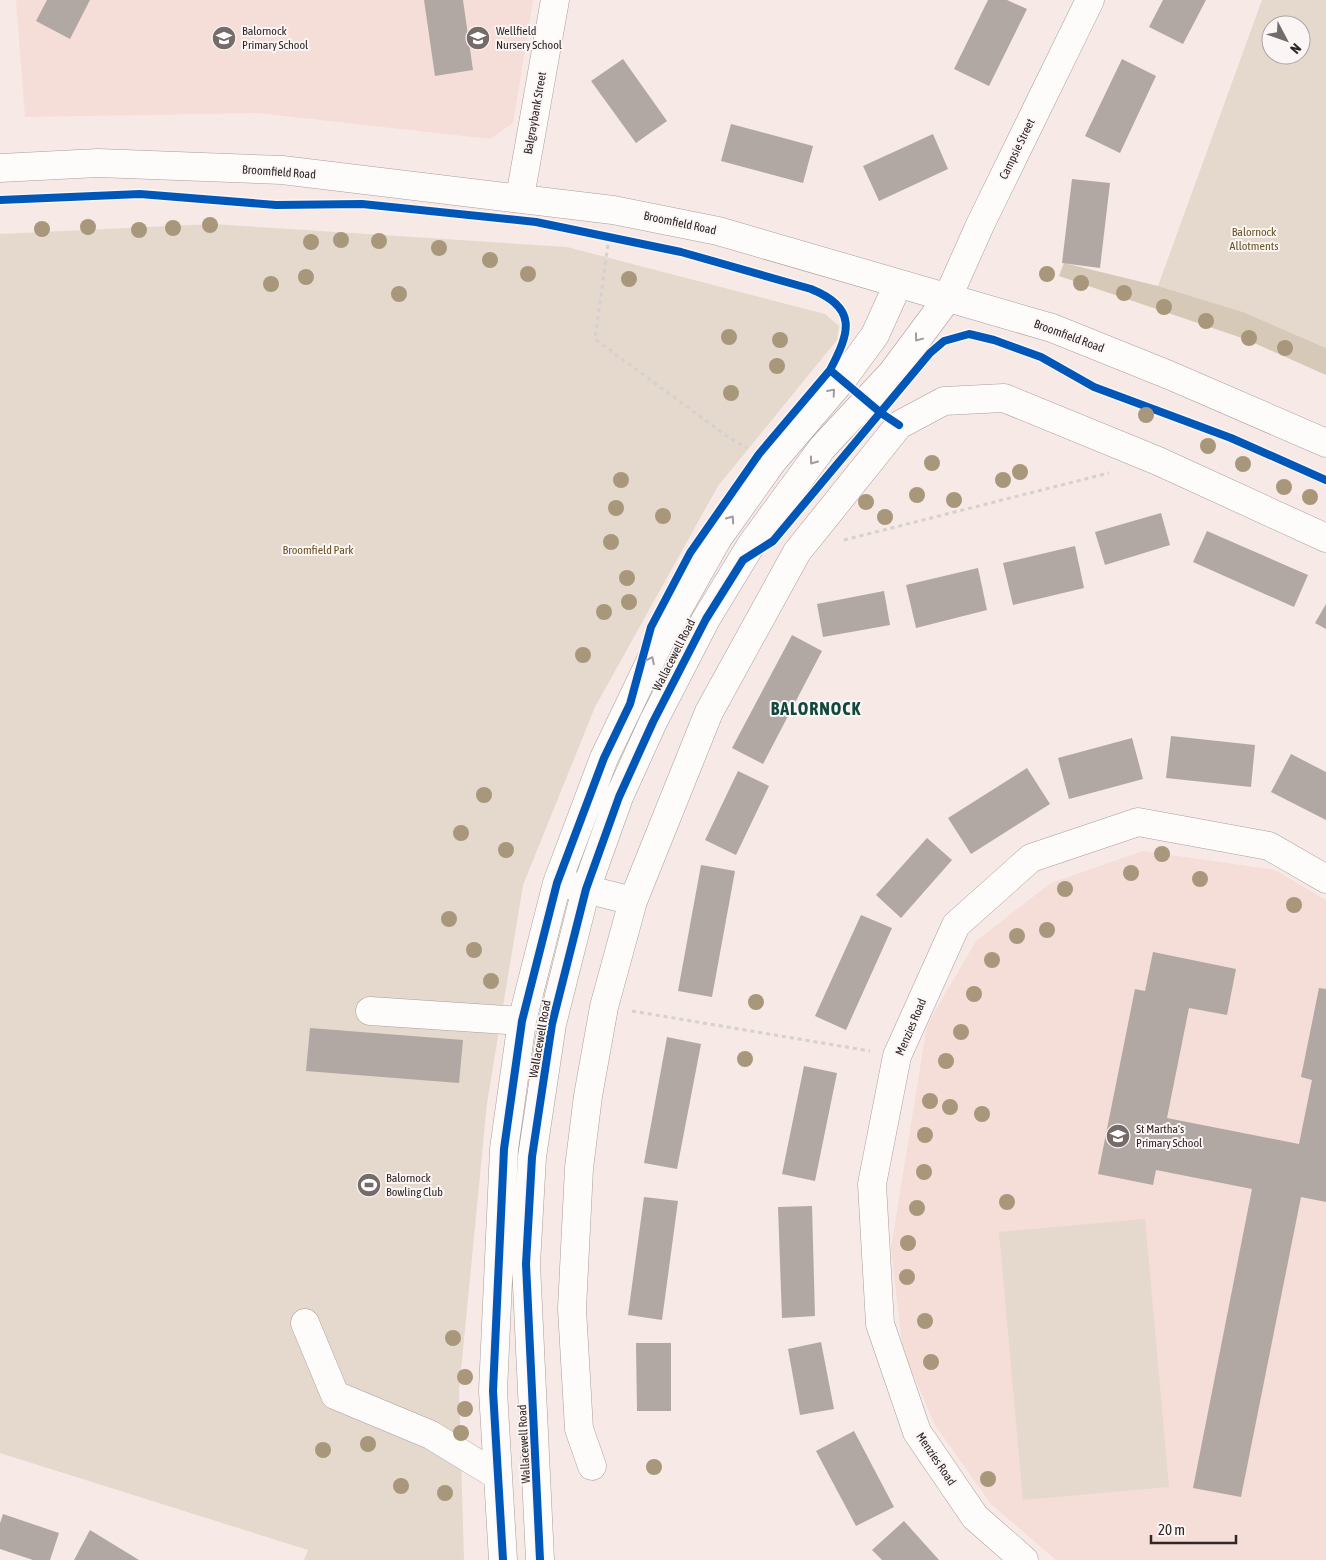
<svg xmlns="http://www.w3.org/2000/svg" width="1326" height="1560" font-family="'Asap Condensed',sans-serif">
  <rect width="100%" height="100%" fill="#f6e9e6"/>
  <path fill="#f5ddd8" d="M16 0H533L513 123 490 139 258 113 25 117Z
    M1143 851 1275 870 1326 900V1560H1056L991 1504 935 1425 903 1351 891 1248 927 1025 976 941 1051 883Z"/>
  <path fill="#e4d9cc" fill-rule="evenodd" d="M1262 0H1326V348L1243 312 1158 286ZM1271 25H1301V55H1271Z
    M212 224 567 247 825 314 839 326 837 340 718 486 595 707 523 885 487 1103 459 1391 464 1560H304L308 1550 0 1453V234Z
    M1145 1219 1169 1487 1023 1500 999 1232Z"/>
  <path fill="#d6c9b7" d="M1064 263 1158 286 1243 312 1326 348V375L1245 339 1059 276Z"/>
  <path fill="#b1a8a3" d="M47 0H90L70 39 36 21Z
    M424 0H463L473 70 435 76Z
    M988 0H1007L1027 9 989 86 954 69Z
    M1163 0H1206L1183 44 1149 27Z
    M623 59 667 121 636 143 591 81Z
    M1122 59 1156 76 1120 153 1085 136Z
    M731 124 813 146 803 183 721 161Z
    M933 134 948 169 879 201 863 166Z
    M1072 179 1110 183 1100 268 1062 263Z
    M1161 513 1170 545 1105 565 1095 532Z
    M1207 531 1308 575 1294 607 1193 562Z
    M1075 546 1084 588 1013 605 1003 563Z
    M978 568 987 610 916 628 906 585Z
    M884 591 890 625 823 637 817 604Z
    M1326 604V629L1315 623Z
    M792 635 822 651 763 764 732 748Z
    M1171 736 1255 745 1251 787 1166 778Z
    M1132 738 1143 779 1069 799 1058 758Z
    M1291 754 1326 772V820L1271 792Z
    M1027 768 1050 804 971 854 948 818Z
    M738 771 769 786 736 855 705 840Z
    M927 838 952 860 901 918 876 895Z
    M701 865 735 871 712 997 678 991Z
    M861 915 892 928 846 1030 815 1016Z
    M1153 952 1236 969 1227 1015 1189 1008 1167 1118 1299 1144 1312 1080 1301 1077 1319 988 1326 989V1202L1301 1197 1241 1497 1193 1488 1252 1189 1156 1170 1153 1185 1098 1174 1135 989 1145 991Z
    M310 1028 463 1040 459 1083 306 1071Z
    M667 1037 701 1044 677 1169 644 1163Z
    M804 1066 837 1073 815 1181 782 1174Z
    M644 1197 678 1201 662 1320 628 1315Z
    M812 1206 815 1316 782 1318 778 1207Z
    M821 1342 834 1409 800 1415 788 1349Z
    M636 1343H671V1411H637Z
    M854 1431 894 1507 856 1526 816 1451Z
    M3 1514 59 1533 50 1560H33L0 1549V1523Z
    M904 1521 939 1560H882L872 1550Z
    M90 1530 139 1560H74Z"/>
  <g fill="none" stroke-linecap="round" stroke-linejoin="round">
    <g stroke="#a89e9c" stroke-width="29">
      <path id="minor" d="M0 168 98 163 282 170 613 210 718 231 1052 328 1169 375 1326 443
        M520 197 555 0
        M569 885 633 901
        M370 1011 522 1021
        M305 1323 335 1395 431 1435 498 1476
        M592 1466 579 1429 572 1309 579 1168 588 1096 604 1007 633 901 709 712 797 552 899 425 944 401 1004 398 1158 461 1326 538
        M503 1560 493 1391 504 1149 522 1021 557 883 604 758 660 641 718 538 772 462 842 380 875 335 898 284
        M540 1560 526 1264 532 1157 552 1024 586 889 619 797 653 722 706 619 751 545 822 448 892 373 947 299 980 225 1090 0
        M1024 1560 975 1517 917 1432 880 1324 872 1184 897 1056 956 925 1031 858 1138 822 1269 846 1326 879"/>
    </g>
    <path stroke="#d5d1d1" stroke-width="3" stroke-dasharray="4 4" stroke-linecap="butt" d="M609 237 595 339 728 437 747 448
      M844 540 1109 473
      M632 1011 870 1051"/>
    <use href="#minor" stroke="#fefcfb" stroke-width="28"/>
    <g stroke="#fbf6f5" stroke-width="11">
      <path id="cycleway" d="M0 200 140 194 276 205 362 204 536 222 681 252 811 289C858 308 850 332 830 370L881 413 899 425
        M503 1560 493 1391 504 1149 522 1021 557 883 604 758 630 704 651 627 690 553 759 454 830 370
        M540 1560 526 1264 532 1157 552 1024 586 889 619 797 653 722 706 619 743 560 773 541 930 353 944 341 969 334 994 340 1041 357 1094 387 1231 438 1326 480"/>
    </g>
    <use href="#cycleway" stroke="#0057b8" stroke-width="8"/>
  </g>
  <g fill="#a8977a">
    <circle cx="210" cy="225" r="8"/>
    <circle cx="88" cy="227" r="8"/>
    <circle cx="173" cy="228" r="8"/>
    <circle cx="42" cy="229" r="8"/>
    <circle cx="139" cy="230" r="8"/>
    <circle cx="341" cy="240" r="8"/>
    <circle cx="379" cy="241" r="8"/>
    <circle cx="311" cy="242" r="8"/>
    <circle cx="439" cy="248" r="8"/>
    <circle cx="490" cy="260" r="8"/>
    <circle cx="528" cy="274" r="8"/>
    <circle cx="1047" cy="274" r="8"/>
    <circle cx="306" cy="277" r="8"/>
    <circle cx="629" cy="279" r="8"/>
    <circle cx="1081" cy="283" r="8"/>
    <circle cx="271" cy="284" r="8"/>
    <circle cx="1124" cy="293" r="8"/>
    <circle cx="399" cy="294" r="8"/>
    <circle cx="1164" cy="307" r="8"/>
    <circle cx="1206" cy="321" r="8"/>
    <circle cx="729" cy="337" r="8"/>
    <circle cx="1249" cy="338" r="8"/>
    <circle cx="780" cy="340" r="8"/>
    <circle cx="1285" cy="348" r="8"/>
    <circle cx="777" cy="366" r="8"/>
    <circle cx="731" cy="393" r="8"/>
    <circle cx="1146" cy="415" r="8"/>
    <circle cx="1208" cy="446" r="8"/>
    <circle cx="932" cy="463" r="8"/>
    <circle cx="1243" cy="464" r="8"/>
    <circle cx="1020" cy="472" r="8"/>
    <circle cx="621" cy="480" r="8"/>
    <circle cx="1003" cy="480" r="8"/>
    <circle cx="1284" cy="487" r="8"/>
    <circle cx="917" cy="495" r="8"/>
    <circle cx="1310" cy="497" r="8"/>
    <circle cx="954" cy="500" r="8"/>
    <circle cx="866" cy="502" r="8"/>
    <circle cx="616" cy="508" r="8"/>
    <circle cx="663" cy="516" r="8"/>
    <circle cx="885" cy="517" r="8"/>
    <circle cx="611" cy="542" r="8"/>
    <circle cx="627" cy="578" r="8"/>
    <circle cx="629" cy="602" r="8"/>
    <circle cx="604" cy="612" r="8"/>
    <circle cx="583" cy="655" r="8"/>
    <circle cx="484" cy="795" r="8"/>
    <circle cx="461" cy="833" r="8"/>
    <circle cx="506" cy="850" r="8"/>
    <circle cx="1162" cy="854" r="8"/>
    <circle cx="1131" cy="873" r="8"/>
    <circle cx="1200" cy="879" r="8"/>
    <circle cx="1065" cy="889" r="8"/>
    <circle cx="1294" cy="905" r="8"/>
    <circle cx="449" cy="919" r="8"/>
    <circle cx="1047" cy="930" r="8"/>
    <circle cx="1017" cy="936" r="8"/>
    <circle cx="474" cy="950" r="8"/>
    <circle cx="992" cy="960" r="8"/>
    <circle cx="491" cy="981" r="8"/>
    <circle cx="974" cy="994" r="8"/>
    <circle cx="756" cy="1002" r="8"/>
    <circle cx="961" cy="1032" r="8"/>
    <circle cx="745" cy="1059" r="8"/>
    <circle cx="946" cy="1061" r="8"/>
    <circle cx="930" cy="1101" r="8"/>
    <circle cx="950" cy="1107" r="8"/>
    <circle cx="982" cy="1114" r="8"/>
    <circle cx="925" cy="1135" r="8"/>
    <circle cx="924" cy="1172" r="8"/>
    <circle cx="1007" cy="1202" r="8"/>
    <circle cx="917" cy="1208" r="8"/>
    <circle cx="908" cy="1243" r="8"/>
    <circle cx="907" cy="1277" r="8"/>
    <circle cx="925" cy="1321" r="8"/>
    <circle cx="453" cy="1338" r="8"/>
    <circle cx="931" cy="1362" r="8"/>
    <circle cx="465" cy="1377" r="8"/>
    <circle cx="465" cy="1409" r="8"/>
    <circle cx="461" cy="1433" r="8"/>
    <circle cx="368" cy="1444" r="8"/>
    <circle cx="323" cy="1450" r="8"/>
    <circle cx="654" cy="1467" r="8"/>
    <circle cx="988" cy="1479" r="8"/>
    <circle cx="401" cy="1486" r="8"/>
    <circle cx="445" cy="1493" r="8"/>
  </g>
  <defs><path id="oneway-chevron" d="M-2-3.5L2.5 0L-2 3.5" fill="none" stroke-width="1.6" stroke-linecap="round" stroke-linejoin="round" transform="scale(1.25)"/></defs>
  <g stroke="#a19c9b">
    <use href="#oneway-chevron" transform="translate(918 338) rotate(127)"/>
    <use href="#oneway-chevron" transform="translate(832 392) rotate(-49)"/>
    <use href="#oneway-chevron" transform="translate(813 461) rotate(126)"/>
    <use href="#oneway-chevron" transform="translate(731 519) rotate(-55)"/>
    <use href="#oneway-chevron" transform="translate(651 660) rotate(-64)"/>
  </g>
  <defs>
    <g id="school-disc" transform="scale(1.25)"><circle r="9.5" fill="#756b69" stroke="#fbf6f5"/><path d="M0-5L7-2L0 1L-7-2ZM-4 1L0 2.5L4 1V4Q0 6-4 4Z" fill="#fff"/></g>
    <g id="stadium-disc" transform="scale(1.25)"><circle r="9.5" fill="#756b69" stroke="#fbf6f5"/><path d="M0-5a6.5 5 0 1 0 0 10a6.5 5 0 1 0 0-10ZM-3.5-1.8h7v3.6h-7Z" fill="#fff"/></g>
  </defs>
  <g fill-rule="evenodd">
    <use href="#school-disc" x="224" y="38"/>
    <use href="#school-disc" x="478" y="38"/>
    <use href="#school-disc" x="1118" y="1136"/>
    <use href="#stadium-disc" x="369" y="1185"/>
  </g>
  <g text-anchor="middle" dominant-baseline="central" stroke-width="4" stroke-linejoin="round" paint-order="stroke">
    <g font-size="12" fill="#302725" stroke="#fbf6f5" text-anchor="start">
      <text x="242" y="31">Balornock<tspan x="242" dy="14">Primary School</tspan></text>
      <text x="496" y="31">Wellfield<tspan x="496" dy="14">Nursery School</tspan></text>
      <text x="1136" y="1129">St Martha's<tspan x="1136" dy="14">Primary School</tspan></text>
      <text x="386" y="1178">Balornock<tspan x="386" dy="14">Bowling Club</tspan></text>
    </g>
    <g font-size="12" fill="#302725" stroke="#fbf6f5">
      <text transform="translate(535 113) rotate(-80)">Balgraybank Street</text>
      <text transform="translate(1017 149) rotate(-64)">Campsie Street</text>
      <text transform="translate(279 172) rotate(4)">Broomfield Road</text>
      <text transform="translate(680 223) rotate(12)">Broomfield Road</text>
      <text transform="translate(1069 336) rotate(20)">Broomfield Road</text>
      <text transform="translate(674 655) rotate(-63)">Wallacewell Road</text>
      <text transform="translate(911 1027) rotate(-67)">Menzies Road</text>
      <text transform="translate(540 1039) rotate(-80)">Wallacewell Road</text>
      <text transform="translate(524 1444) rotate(-93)">Wallacewell Road</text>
      <text transform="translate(936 1459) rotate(56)">Menzies Road</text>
    </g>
    <g font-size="12" fill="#695421" stroke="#fbf6f5">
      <text x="1254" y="232">Balornock<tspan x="1254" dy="14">Allotments</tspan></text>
      <text x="318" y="550">Broomfield Park</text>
    </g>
    <g font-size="18" font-weight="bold" letter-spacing="1" fill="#12483c" stroke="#fbf6f5">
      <text x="816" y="708">BALORNOCK</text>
    </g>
  </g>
  <g transform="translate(1286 40) rotate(131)"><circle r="24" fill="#fbf6f5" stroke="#aaa3a2"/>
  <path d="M0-4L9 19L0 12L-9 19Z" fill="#756b69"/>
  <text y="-8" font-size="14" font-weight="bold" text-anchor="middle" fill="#302725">N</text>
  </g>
  <path d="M1151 1535v8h85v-8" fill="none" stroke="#302725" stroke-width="2.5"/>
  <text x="1158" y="1535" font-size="15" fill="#302725" stroke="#fbf6f5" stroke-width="4" paint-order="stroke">20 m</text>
</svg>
